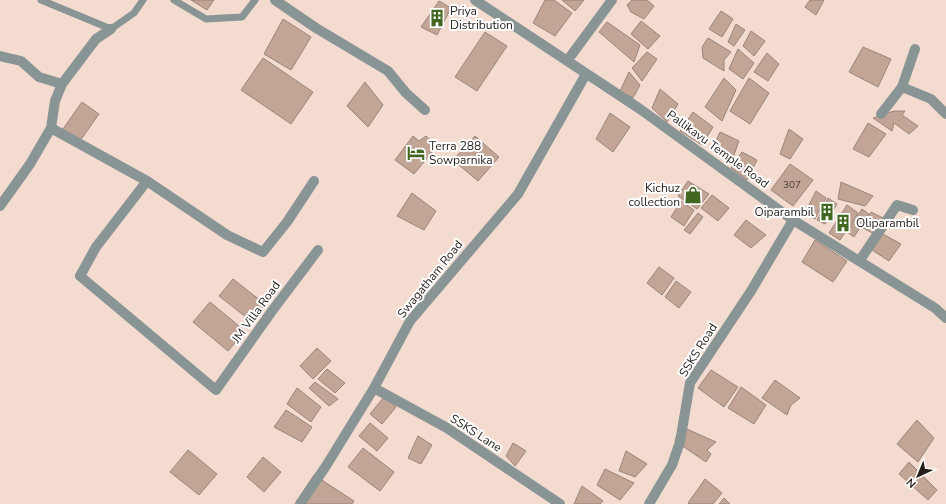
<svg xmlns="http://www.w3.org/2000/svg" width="946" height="504" font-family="'Nunito Sans',sans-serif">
  <rect width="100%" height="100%" fill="#f4dbcf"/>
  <path fill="#c3a596" stroke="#9a8479" d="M191 0H214L207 10Z
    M545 0H554L572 13 555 36 533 23Z
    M562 0H584L575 11Z
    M632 0H647L654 6 644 19 631 12 627 5Z
    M810 0H824L816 15 805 7Z
    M439 1 451 8 437 35 421 27Z
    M721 11 733 19 722 37 709 29Z
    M283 19 311 37 291 70 264 54Z
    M641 21 660 36 648 49 631 34Z
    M607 22 640 45 634 62 599 32Z
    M736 24 745 30 734 46 728 42Z
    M751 31 765 41 754 56 743 46Z
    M485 32 507 46 477 91 455 77Z
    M708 38 731 52 724 60V71L703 58 702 47Z
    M863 47 891 59 878 87 849 72Z
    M738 49 754 63 743 79 729 69Z
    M647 52 657 59 642 81 632 68Z
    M767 53 779 64 768 81 754 72Z
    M263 58 313 92 291 124 241 90Z
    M629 72 640 85 633 98 620 91Z
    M724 78 736 90 722 121 705 107Z
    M749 78 769 93 750 124 730 111Z
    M365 82 383 105 368 127 347 106Z
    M660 89 678 104 667 122 652 108Z
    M82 102 99 114 80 141 63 129Z
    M894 111H905L902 115 918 126 909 134 894 123 892 131 873 118Z
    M693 112 713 127 702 145 680 131Z
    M610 113 630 127 613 152 596 139Z
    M868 123 886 134 869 157 853 149Z
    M789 129 803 139 790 159 780 154Z
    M720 132 739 141 731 163 712 150Z
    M413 136 419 141 426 136 437 146 414 174 395 160Z
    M475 136 499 157 478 181 453 160Z
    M742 152 757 160 747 180 731 168Z
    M790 164 813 180 793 206 771 190Z
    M688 181 709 194 697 209 678 196Z
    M841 182 873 196 865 206 838 199Z
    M816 191 826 198 815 219 805 213Z
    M412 193 436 211 424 230 397 216Z
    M712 195 729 208 718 221 701 208Z
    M828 198 837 204 825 224 817 220Z
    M681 201 694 210 684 226 671 217Z
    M847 205 858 213 840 240 829 233Z
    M862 209 869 214 854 237 847 232Z
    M871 212 883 218 874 234 863 228Z
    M698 213 703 217 690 234 684 230Z
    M746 220 766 235 751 248 734 235Z
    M883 234 901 244 889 261 872 250Z
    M815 240 847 261 833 282 802 262Z
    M659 267 674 278 662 295 647 283Z
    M233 279 265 304 251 321 219 296Z
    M676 281 691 292 679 308 665 297Z
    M210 302 245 331 228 351 193 322Z
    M317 348 331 361 313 379 300 366Z
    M327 369 345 383 335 393 318 379Z
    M711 370 738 387 724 407 698 388Z
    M775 380 800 398 791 405 787 415 762 398Z
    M315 382 338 399 329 406 309 388Z
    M741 387 766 405 754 424 728 408Z
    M297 388 321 407 311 422 287 404Z
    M384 397 396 407 382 424 370 414Z
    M286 410 312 427 302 442 274 427Z
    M917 420 934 438 918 462 897 444Z
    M370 423 388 438 377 451 359 436Z
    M680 426 716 442 707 450 711 454 706 462 675 441Z
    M418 436 432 445 421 464 408 458Z
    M513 443 526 451 515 466 506 456Z
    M363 448 394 472 380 491 348 467Z
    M188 450 217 474 199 495 170 472Z
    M626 451 647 464 635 477 619 471Z
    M263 457 281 472 264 492 247 477Z
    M909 462 937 490 928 500 899 474Z
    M605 469 634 483 620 500 597 485Z
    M314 475 354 501 352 504H295Z
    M705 479 722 493 713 504H689L688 503Z
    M582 486 603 501 600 504H574Z
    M724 498 730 504H719Z"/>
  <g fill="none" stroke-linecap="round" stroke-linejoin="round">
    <path stroke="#899595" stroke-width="7" d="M41 0 111 29 134 13 143 0
      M174 0 206 19 242 17 255 0"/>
    <path stroke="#899595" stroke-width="10" d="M275 0 316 28 388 71 406 93 425 110
      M475 0 640 109 793 220 935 308 946 318
      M0 56 21 61 39 77 62 84
      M567 61 612 0
      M902 87 931 99 946 114
      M881 114 902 87 915 49
      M51 128 147 181 227 235 263 252 287 222 314 181
      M147 181 96 247 80 276 216 390 272 311 318 250
      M0 206 30 164 51 128 55 101 62 84 96 39 111 29
      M860 260 897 205 913 210
      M374 388 447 428 560 504
      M300 504 326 466 374 388 410 321 518 194 586 74
      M649 504 672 465 680 442 690 383 751 291 793 220"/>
  </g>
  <defs>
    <g id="building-bare" transform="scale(1.38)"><path d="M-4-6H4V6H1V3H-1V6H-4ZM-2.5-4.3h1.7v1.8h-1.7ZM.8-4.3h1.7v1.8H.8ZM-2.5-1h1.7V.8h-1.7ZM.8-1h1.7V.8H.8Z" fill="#426721" stroke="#fff" stroke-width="2.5" paint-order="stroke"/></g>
    <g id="hotel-bare" transform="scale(1.38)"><path d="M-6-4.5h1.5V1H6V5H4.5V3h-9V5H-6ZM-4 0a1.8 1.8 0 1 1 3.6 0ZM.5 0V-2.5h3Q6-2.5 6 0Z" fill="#426721" stroke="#fff" stroke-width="2.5" paint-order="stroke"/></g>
    <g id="shop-bare" transform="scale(1.38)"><path d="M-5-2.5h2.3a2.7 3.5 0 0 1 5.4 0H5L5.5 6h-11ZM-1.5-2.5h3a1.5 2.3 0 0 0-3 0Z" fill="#426721" stroke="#fff" stroke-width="2.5" paint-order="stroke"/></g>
  </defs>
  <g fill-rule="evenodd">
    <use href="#building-bare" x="437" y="18"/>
    <use href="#hotel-bare" x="416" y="153"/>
    <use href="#shop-bare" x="693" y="195"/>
    <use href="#building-bare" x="827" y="212"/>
    <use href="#building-bare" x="843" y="223"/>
  </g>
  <g text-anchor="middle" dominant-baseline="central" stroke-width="4" stroke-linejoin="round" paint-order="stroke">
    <g font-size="10" fill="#4c3f38">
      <text x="792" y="185">307</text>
    </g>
    <g font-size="12" fill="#251d18" stroke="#fff" text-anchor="start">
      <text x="450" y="11">Priya<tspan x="450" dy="14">Distribution</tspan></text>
      <text x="429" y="146">Terra 288<tspan x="429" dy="14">Sowparnika</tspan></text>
      <text x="680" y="188" text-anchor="end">Kichuz<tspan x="680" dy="14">collection</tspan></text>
      <text x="814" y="212" text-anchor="end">Oiparambil</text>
      <text x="856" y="223">Oliparambil</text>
    </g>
    <g font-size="12" fill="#251d18" stroke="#fff">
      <text transform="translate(718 149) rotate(36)">Pallikavu Temple Road</text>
      <text transform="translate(430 279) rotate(-51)">Swagatham Road</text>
      <text transform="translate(256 312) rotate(-54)">JM Villa Road</text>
      <text transform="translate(698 350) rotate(-58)">SSKS Road</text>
      <text transform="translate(476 433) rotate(33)">SSKS Lane</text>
    </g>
  </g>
  <g transform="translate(918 476) rotate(224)" stroke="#ffffff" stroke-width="3" paint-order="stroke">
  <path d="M0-3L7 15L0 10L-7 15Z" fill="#251d18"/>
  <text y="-6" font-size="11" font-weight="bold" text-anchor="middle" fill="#251d18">N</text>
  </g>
</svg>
